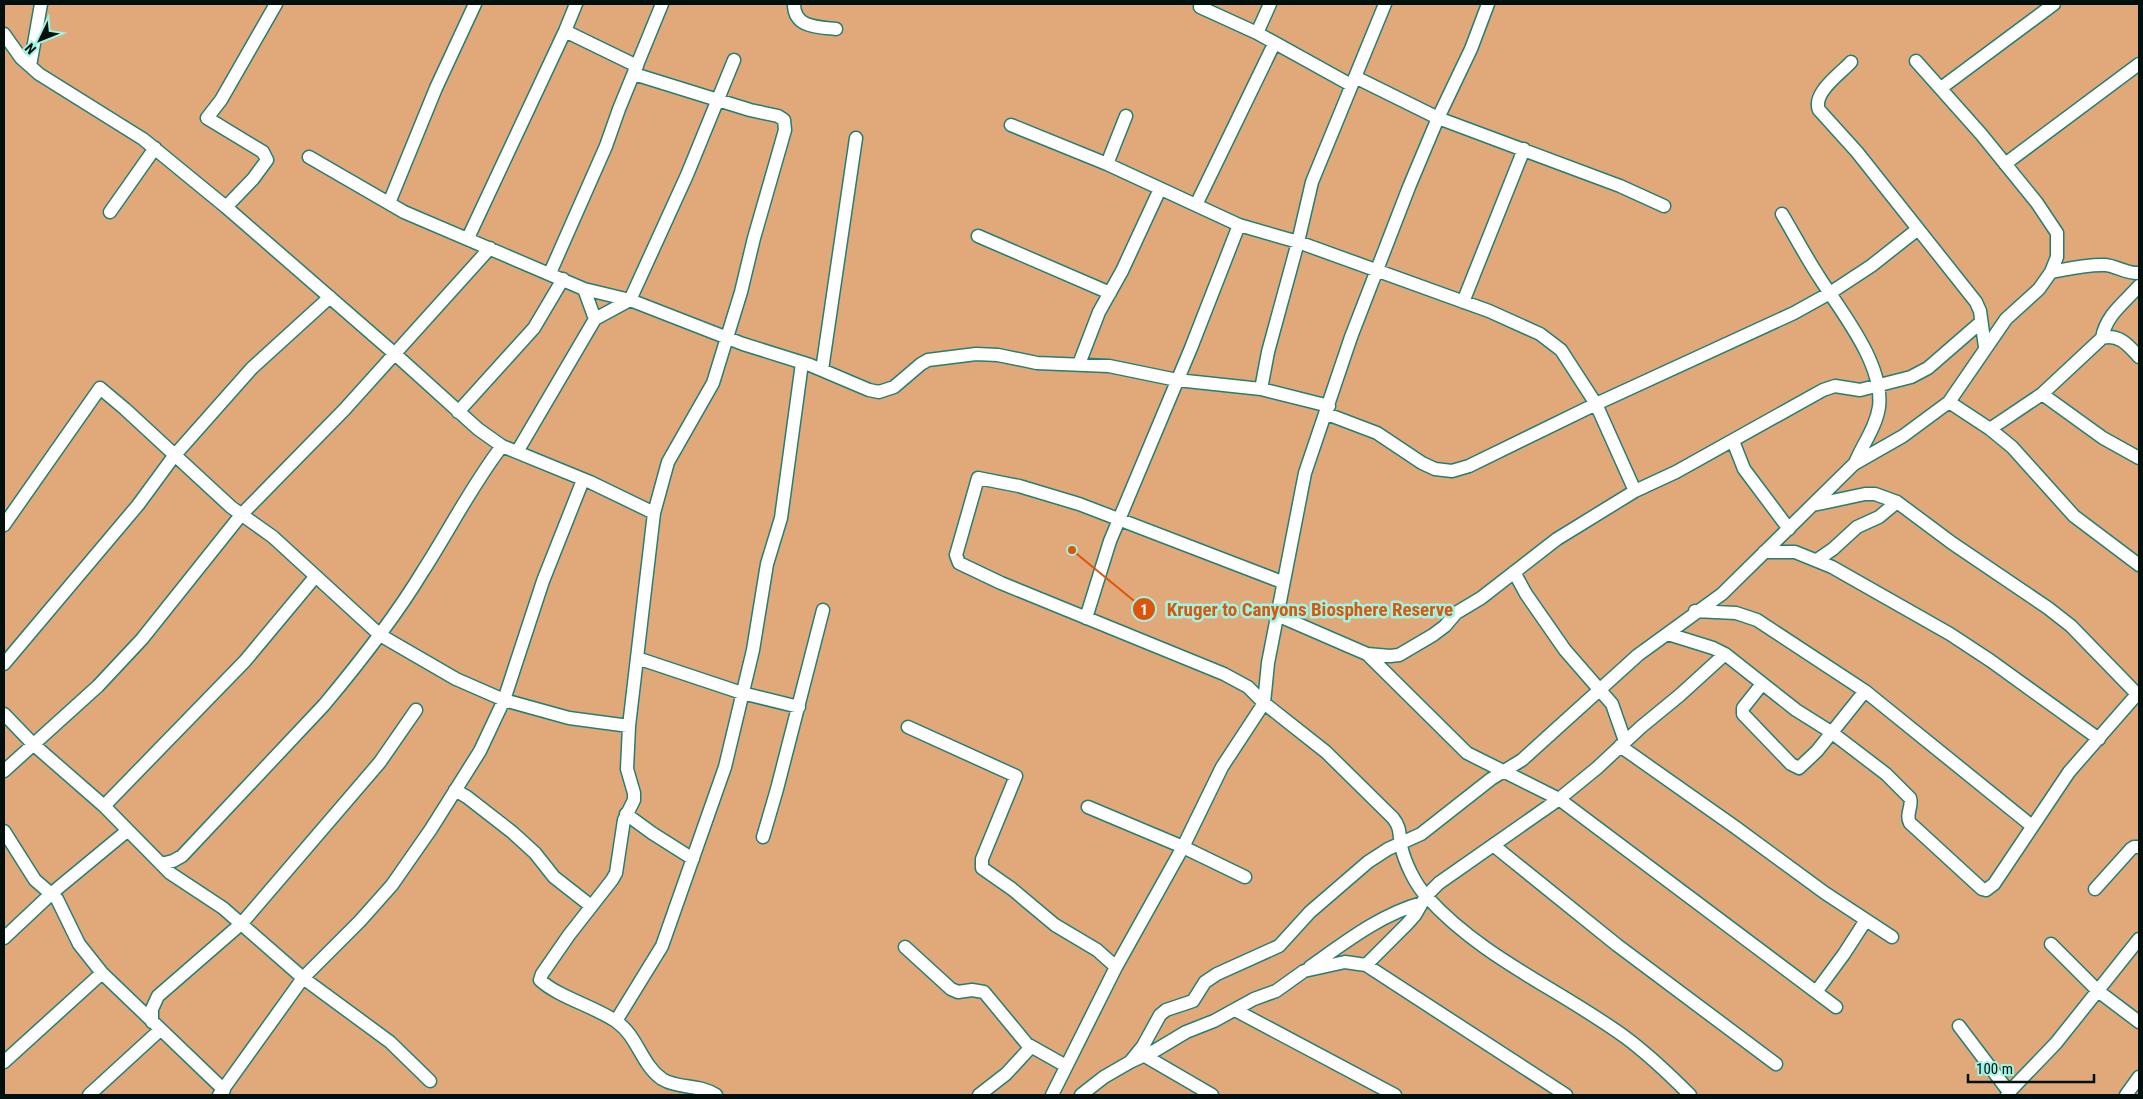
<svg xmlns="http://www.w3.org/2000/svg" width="2143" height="1099" font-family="'Roboto Condensed',sans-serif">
  <rect width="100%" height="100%" fill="#9ff4e3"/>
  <path fill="#e1a879" d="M4 4H2139V1095H4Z"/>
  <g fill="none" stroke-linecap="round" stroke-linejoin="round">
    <g stroke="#247f71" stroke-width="15">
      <path id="minor" d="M794 4C794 28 818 27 836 29
        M1200 7 1257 33 1351 85
        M565 31 637 66
        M1257 33 1270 4
        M4 34 21 58 39 74 143 139 226 207 395 354 478 429 502 446 590 482 654 513
        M1851 62C1840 74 1812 93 1819 110L1857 152 1976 302 1980 311 1985 347
        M30 66 41 4
        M634 74 750 110 778 116 784 120 785 130 754 238 741 292 713 383 668 462 654 513 629 726 627 769 634 793V800L624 820 616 873 612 880 569 935 542 974 540 980C558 997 596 1007 617 1022 638 1037 641 1064 662 1079 678 1089 700 1084 716 1095
        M1355 77 1438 118 1620 186 1664 206
        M1941 88 2054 4
        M1011 125 1107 164 1239 225 1298 242 1489 311 1540 334 1561 350 1596 404 1635 491
        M309 157 404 212 584 289 630 300 743 344 810 365 869 390 879 392 894 387 921 364 928 360 976 354 998 355 1037 363 1109 366 1177 380 1261 389 1329 406
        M1107 164 1126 116
        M2005 164 2139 64
        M389 203 436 88 475 4
        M1196 205 1274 44
        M226 207 253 179 267 160 263 152 207 118 221 100 276 4
        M110 212 155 148
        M1782 214C1795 236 1807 259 1821 280 1843 314 1884 365 1879 407 1876 427 1863 444 1855 463
        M978 236 1110 293
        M468 238 565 31 576 4
        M2051 272C2068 269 2087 264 2105 265 2117 266 2127 274 2139 273
        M550 273 606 146 619 109 662 4
        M584 289 595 319
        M1463 302 1524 149
        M2102 338C2106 315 2124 303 2139 286
        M1079 364 1099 312 1122 271 1160 189
        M822 370 856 138
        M1261 389 1268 352 1298 242 1312 182 1385 4
        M2042 394 2103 438 2139 458
        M1949 402 1990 429 2012 447 2074 516 2139 565
        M458 412 534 328 563 279
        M1327 414 1377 433 1422 463 1435 469 1452 471 1469 466 1596 404 1794 313 1830 293 1871 266 1918 229
        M1990 429 2042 394 2102 338C2119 333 2129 346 2139 357
        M1733 441 1744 469 1789 529
        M517 452 595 319 630 300 687 175 734 60
        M1813 505 1865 494H1875L1897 502 1952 543 2048 608 2071 626 2137 694
        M4 525 100 388 125 409 231 507 273 537 380 635 456 679 504 700 569 718 629 726
        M1764 552H1795L1832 567 1950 634 1991 661 2099 739
        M1817 560 1833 549 1857 527 1879 517 1897 502
        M1514 572 1526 594 1565 650 1612 704 1625 741
        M1282 582 1079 504 1019 486 978 478 956 555 959 563 1001 583 1224 674 1248 687 1264 703 1326 752 1393 818C1401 828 1399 834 1401 846 1405 863 1415 884 1427 897 1482 958 1559 989 1625 1037 1648 1054 1670 1075 1690 1095
        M1695 611 1736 613 1757 620 1865 691 2032 826
        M1277 615 1367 654 1390 656 1399 655 1433 635 1445 626 1456 613 1481 598 1557 539 1635 491 1676 472 1823 390 1835 386 1860 390 1911 377 1928 368 1981 322
        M1086 618 1110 541 1191 348 1239 225
        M1668 634 1713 648 1725 654 1796 710 1831 732 1886 774 1910 798C1913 807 1905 814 1910 823L1982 889 1986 890 1994 884 2069 772 2139 692
        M1367 654 1467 753 1559 799 1836 1007
        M637 658 742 693 799 707
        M4 664 138 505 174 456 252 368 330 297
        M1762 684 1743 708V714L1791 764 1799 768 1817 751 1865 691
        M4 714 33 744 104 806 170 873 223 908 303 978 390 1042 430 1081
        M908 727 1016 776 982 859V868L1012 889 1055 925 1097 950 1116 967
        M1620 746 1735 827 1825 893 1892 937
        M4 771 98 686 142 639 241 515 344 410 490 248
        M455 790 467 797 512 832 535 853 554 877 591 906
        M104 806 245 661 315 577
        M1088 807 1183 847 1245 877
        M626 814 652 833 693 859
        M4 831 35 880 57 899 79 944 102 973 224 1090
        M763 837 777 789 823 610
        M1493 845 1617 945 1776 1064
        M161 864 173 861 182 856 324 705C360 662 394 619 423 571 450 529 472 485 502 446
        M2095 889 2131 849 2134 847H2139
        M4 938 52 893 127 831
        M2051 944 2098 991 2139 1022
        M905 947 951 989 958 992 972 990 984 992 1027 1044 1066 1066
        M1366 965 1407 924 1415 915 1426 896 1439 883 1559 799 1597 768 1641 727 1680 695 1725 654
        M1310 967C1344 943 1381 914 1422 903
        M1816 992 1844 954 1866 920
        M1235 1010 1395 1095
        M616 1021 662 946 725 767 753 650 767 564 781 518 802 363
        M152 1022V1009L158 996 242 923 380 762 416 710
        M1959 1026 2009 1092 2007 1095
        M1145 1056 1212 1095
        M4 1062 102 973
        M1130 1062 1143 1046 1160 1015 1166 1010 1193 1001 1205 982 1217 974 1279 946 1310 912 1368 862 1388 849 1421 834 1491 779 1522 760 1638 655 1722 594 1854 464 1903 436 1949 402 2006 319 2039 289 2051 272 2057 257V233L2037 203 1981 134 1916 61
        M2009 1092 2056 1043 2139 939
        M89 1095 160 1030
        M219 1095 303 978 360 921 392 885 431 829 480 751 504 700 543 581 583 480
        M979 1095 1006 1074 1031 1047
        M1052 1095 1116 967 1183 847 1222 767 1264 703 1268 663 1305 473 1351 337 1409 187 1438 118 1471 49 1488 4
        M1081 1095 1104 1077 1130 1062 1156 1050 1186 1032 1214 1021 1254 999 1276 991 1304 971 1345 962 1366 965 1566 1095
        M2126 1095 2139 1077"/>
    </g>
    <use href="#minor" stroke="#fff" stroke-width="12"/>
  </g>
  <path fill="none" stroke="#dc550c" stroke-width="2" d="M1072 550L1144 609"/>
  <g fill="#dc550c" stroke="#9ff4e3" stroke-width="2">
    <circle cx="1072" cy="550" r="5"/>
    <circle cx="1144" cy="609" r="12"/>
  </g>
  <g font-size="15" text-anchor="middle" font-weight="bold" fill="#fff">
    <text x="1144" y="615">1</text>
  </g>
  <g font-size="19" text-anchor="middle" font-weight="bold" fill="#dc550c" stroke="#9ff4e3" stroke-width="5" stroke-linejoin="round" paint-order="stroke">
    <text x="1310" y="616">Kruger to Canyons Biosphere Reserve</text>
  </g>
  <rect width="2143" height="1099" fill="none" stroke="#00110d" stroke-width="10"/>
  <g transform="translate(40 40) rotate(227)" stroke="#9ff4e3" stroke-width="4" paint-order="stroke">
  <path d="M0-4L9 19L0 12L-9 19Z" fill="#00110d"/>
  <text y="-8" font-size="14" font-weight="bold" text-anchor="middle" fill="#00110d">N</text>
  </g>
  <path d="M1968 1074v8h126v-8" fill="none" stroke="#00110d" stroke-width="2.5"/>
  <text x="1976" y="1074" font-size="15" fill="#00110d" stroke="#9ff4e3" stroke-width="4" paint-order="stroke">100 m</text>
</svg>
